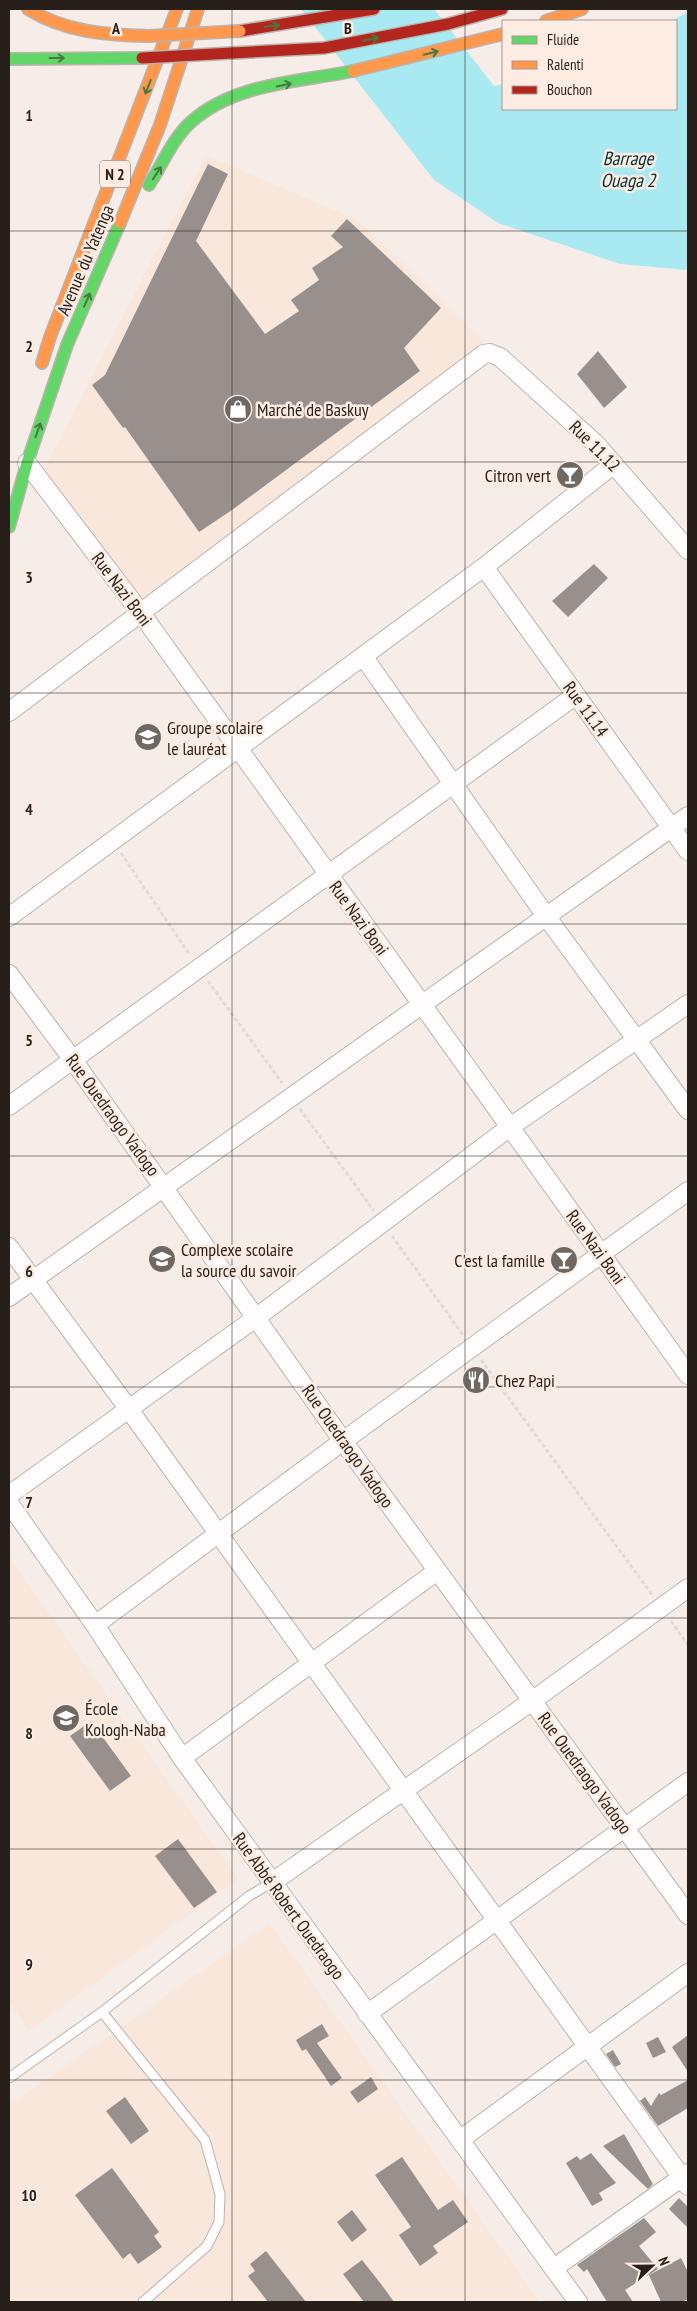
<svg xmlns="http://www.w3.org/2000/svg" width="697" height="2311" font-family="'PT Sans Narrow',sans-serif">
  <rect width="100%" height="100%" fill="#f7ede8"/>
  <path fill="#fae7db" d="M206 155 358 220 487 345 137 604 42 473Z
    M9 1557 238 1879 29 2031 9 2002Z
    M270 1923 540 2302H9V2105Z"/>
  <path fill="#a9e9f1" d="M301 9H434L494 86 503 84V109H676V21H671L688 12V270L620 264 498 223 434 180Z"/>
  <path fill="#98908c" d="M208 164 228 174 196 241 265 334 299 311 291 300 319 280 312 268 343 247 331 236 347 219 441 308 404 348 420 371 232 510 199 532 125 427 123 428 92 385 105 375Z
    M598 351 627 387 604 408 577 374Z
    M594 564 608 578 568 617 552 601Z
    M91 1721 131 1776 110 1791 70 1736Z
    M178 1839 217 1892 194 1908 155 1856Z
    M322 2024 329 2036 317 2043 342 2078 331 2086 306 2049 302 2051 296 2040Z
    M688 2035V2072L672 2047Z
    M658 2037 666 2052 653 2058 646 2043Z
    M613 2050 621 2064 615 2067 606 2054Z
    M371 2077 378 2089 358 2103 350 2092Z
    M688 2080V2108L658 2126 640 2101 645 2097 651 2106 659 2093 661 2095Z
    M125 2097 149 2131 131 2144 106 2111Z
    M624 2134 653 2184 648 2189 603 2146Z
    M591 2153 616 2183 599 2193 603 2200 592 2206 566 2163 577 2156 580 2160Z
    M402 2157 438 2210 453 2200 468 2222 433 2246 438 2253 420 2266 399 2235 411 2227 375 2175Z
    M112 2168 159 2232 154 2236 162 2247 138 2264 130 2253 123 2259 75 2195Z
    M679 2198 688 2207V2228L669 2209Z
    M352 2210 367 2230 352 2242 337 2222Z
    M644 2218 656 2232 639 2246 658 2269 625 2290 633 2302H607L587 2269 584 2272 577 2265Z
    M266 2251 306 2302H268L248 2276 255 2271 250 2264Z
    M681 2258 688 2272V2299L682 2302H661L649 2275Z
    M362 2260 381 2284 394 2302H364L343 2274Z"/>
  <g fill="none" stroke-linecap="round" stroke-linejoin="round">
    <g stroke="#bbb3ae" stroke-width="11">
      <path id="lane" d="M102 2012 205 2140 220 2194 219 2222 207 2246 143 2302
        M9 2078 102 2012 249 1896 271 1883"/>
    </g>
    <g stroke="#bbb3ae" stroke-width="20">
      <path id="street" d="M27 463 141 613 688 1375
        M484 567 688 851
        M363 656 546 916 688 1110
        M9 712 484 354 490 353 500 357 596 444 688 550
        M9 917 484 567 614 464
        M9 974 73 1060 343 1441 688 1915
        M9 1106 576 695
        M9 1247 128 1408 688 2186
        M9 1297 688 816
        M9 1495 257 1317 510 1127 688 1004
        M9 1503 95 1625 182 1758 578 2302
        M95 1625 343 1441 688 1191
        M182 1758 437 1571
        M271 1883 532 1701 688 1588
        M367 2014 688 1782
        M461 2139 688 1973
        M554 2268 688 2173"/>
    </g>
    <g stroke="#bbb3ae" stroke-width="14">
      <path id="fast" d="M9 59 142 58
        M149 185C162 165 173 138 191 122 234 83 300 82 353 71
        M9 527 27 463 67 345 120 223"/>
    </g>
    <g stroke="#bbb3ae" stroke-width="14">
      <path id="slow" d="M28 9C65 32 106 35 149 36
        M546 21 582 9
        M353 71 503 34
        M120 223 160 125 198 9
        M42 363 50 337 177 9"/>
    </g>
    <g stroke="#bbb3ae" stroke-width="14">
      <path id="jam" d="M240 31 374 9
        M232 53 324 48 448 24 502 9"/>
    </g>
    <path stroke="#dddad9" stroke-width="3" stroke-dasharray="4 2.5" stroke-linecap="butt" d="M121 853 190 955
      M208 981 282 1083
      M300 1109 374 1211
      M392 1236 463 1335
      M481 1360 653 1596
      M671 1621 688 1645"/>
    <use href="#lane" stroke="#fefcfc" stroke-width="9"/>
    <use href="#street" stroke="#fefcfc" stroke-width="18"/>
    <use href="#fast" stroke="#63d668" stroke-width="11"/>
    <use href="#slow" stroke="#ff974d" stroke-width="11"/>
    <use href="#jam" stroke="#b3261e" stroke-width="11"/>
    <g stroke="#bbb3ae" stroke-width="14" stroke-linecap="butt">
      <path id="slow-bridge" d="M149 36 240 31"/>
    </g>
    <g stroke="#bbb3ae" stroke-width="14" stroke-linecap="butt">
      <path id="jam-bridge" d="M142 58 232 53"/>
    </g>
    <use href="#slow-bridge" stroke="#ff974d" stroke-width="11"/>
    <use href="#jam-bridge" stroke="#b3261e" stroke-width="11"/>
  </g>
  <defs><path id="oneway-shaft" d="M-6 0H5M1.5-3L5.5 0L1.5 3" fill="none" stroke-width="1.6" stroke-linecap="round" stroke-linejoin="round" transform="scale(1.25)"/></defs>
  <g stroke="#447a41">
    <use href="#oneway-shaft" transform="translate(272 26) rotate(-8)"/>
    <use href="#oneway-shaft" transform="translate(371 39) rotate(-11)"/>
    <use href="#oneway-shaft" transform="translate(431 53) rotate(-13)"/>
    <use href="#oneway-shaft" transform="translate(57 58)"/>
    <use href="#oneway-shaft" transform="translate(284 85) rotate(-11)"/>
    <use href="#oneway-shaft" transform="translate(148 87) rotate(111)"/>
    <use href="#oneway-shaft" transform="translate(157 173) rotate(-57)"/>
    <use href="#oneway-shaft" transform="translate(87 300) rotate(-66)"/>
    <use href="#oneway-shaft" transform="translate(38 430) rotate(-71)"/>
  </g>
  <path fill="none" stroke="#261f1a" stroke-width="1" stroke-opacity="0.55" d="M232 9V2302M465 9V2302M9 231H688M9 462H688M9 693H688M9 924H688M9 1156H688M9 1387H688M9 1618H688M9 1849H688M9 2080H688"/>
  <defs>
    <g id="shop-disc" transform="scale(1.4375)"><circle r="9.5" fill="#6f6762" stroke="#fdece2"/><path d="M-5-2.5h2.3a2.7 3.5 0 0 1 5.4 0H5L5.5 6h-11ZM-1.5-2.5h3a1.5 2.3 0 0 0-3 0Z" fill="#fff"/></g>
    <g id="bar-disc" transform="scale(1.4375)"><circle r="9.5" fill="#6f6762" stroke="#fdece2"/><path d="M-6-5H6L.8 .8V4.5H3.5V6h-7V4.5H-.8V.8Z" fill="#fff"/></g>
    <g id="school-disc" transform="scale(1.4375)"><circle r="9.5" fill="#6f6762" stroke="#fdece2"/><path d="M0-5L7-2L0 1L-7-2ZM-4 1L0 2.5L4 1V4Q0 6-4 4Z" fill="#fff"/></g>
    <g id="restaurant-disc" transform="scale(1.4375)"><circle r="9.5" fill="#6f6762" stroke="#fdece2"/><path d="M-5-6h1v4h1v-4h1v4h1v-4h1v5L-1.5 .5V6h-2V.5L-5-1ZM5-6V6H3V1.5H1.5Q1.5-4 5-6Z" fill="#fff"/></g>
  </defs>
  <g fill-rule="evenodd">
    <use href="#shop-disc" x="238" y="409"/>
    <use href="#bar-disc" x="570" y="475"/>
    <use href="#school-disc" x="148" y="737"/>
    <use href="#school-disc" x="162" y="1259"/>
    <use href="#bar-disc" x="564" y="1260"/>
    <use href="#restaurant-disc" x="476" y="1380"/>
    <use href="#school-disc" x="66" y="1718"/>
  </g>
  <g text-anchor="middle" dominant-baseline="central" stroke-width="5" stroke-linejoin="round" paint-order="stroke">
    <rect fill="#fdece2" stroke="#665c56" stroke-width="1" x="100" y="160.5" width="30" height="27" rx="4"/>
    <g font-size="16" font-weight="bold" fill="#261f1a">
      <text x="115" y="174">N 2</text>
    </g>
    <g font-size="18" fill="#261f1a" stroke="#fdece2">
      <text transform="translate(85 260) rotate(-67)">Avenue du Yatenga</text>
      <text transform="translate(595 446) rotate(45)">Rue 11.12</text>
      <text transform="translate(122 589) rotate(53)">Rue Nazi Boni</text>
      <text transform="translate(586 709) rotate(54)">Rue 11.14</text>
      <text transform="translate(359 918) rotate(54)">Rue Nazi Boni</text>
      <text transform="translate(113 1115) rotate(54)">Rue Ouedraogo Vadogo</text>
      <text transform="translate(596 1247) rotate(54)">Rue Nazi Boni</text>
      <text transform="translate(348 1446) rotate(55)">Rue Ouedraogo Vadogo</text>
      <text transform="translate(585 1773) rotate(54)">Rue Ouedraogo Vadogo</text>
      <text transform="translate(289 1906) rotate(54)">Rue Abbé Robert Ouedraogo</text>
    </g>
    <g font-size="18" fill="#261f1a" stroke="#fdece2" text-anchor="start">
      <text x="257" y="409">Marché de Baskuy</text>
      <text x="551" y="475" text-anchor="end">Citron vert</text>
      <text x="167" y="727">Groupe scolaire<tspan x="167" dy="21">le lauréat</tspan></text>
      <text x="181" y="1249">Complexe scolaire<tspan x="181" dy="21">la source du savoir</tspan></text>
      <text x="545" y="1260" text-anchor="end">C'est la famille</text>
      <text x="495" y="1380">Chez Papi</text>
      <text x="85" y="1708">École<tspan x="85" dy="21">Kologh-Naba</tspan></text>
    </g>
    <g font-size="19" font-style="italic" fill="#013238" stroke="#fdece2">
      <text x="628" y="158">Barrage<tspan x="628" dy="22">Ouaga 2</tspan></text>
    </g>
  </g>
  <g font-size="16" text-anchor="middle" font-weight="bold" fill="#261f1a" stroke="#fdece2" stroke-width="5" stroke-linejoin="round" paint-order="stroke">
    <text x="116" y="34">A</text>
    <text x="348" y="34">B</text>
    <text x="29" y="121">1</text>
    <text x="29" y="352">2</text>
    <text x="29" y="583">3</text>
    <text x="29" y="815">4</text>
    <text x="29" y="1046">5</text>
    <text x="29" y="1277">6</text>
    <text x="29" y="1508">7</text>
    <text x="29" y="1739">8</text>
    <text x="29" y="1970">9</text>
    <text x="29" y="2201">10</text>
  </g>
  <rect width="697" height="2311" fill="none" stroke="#261f1a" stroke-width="20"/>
  <rect x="502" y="20" width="175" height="90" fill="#fdece2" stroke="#a79a92"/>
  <rect x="512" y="36" width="25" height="8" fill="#63d668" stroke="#a79a92"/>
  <text x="547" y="45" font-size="15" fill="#261f1a">Fluide</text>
  <rect x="512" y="61" width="25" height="8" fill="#ff974d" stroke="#a79a92"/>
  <text x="547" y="70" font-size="15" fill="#261f1a">Ralenti</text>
  <rect x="512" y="86" width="25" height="8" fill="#b3261e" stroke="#a79a92"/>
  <text x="547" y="95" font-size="15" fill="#261f1a">Bouchon</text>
  <g transform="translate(652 2266) rotate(68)" stroke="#fdece2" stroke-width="4" paint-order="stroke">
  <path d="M0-4L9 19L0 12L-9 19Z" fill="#261f1a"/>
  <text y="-8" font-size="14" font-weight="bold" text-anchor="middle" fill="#261f1a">N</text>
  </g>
</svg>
